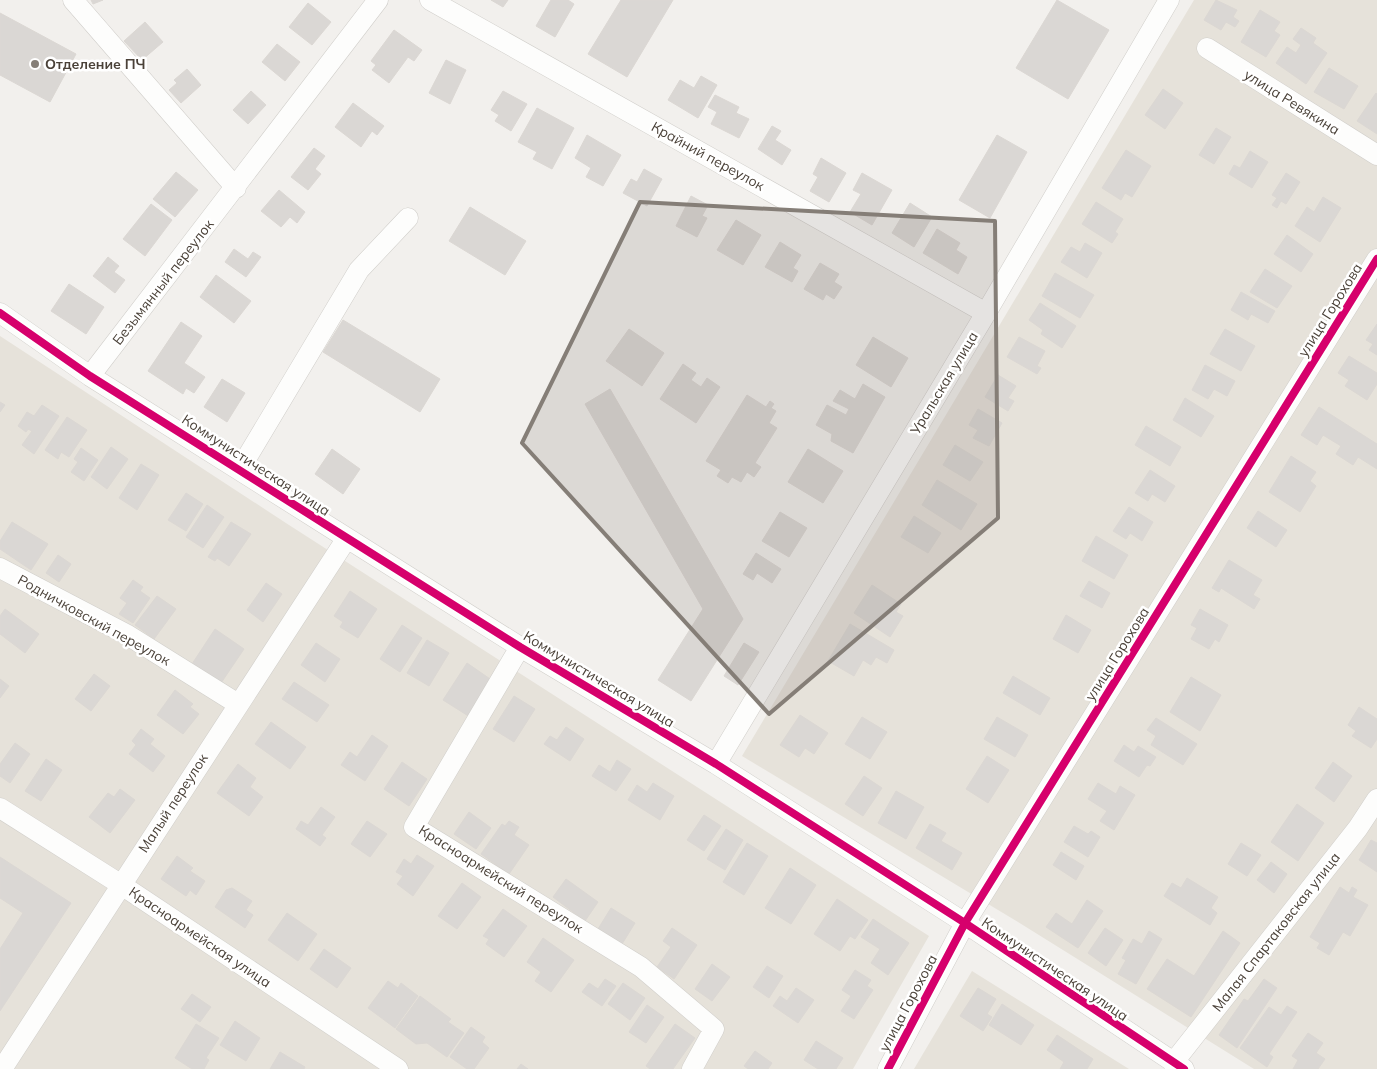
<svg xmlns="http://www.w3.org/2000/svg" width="1377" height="1069" font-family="Mulish,sans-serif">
  <rect width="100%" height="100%" fill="#f2f0ed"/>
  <path fill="#e6e2da" d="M1194 0H1377V1069H1254L1018 922 742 756Z
    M0 336 289 525 929 936 853 1069H0Z
    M972 971 1129 1069H914Z"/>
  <path fill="#dad7d4" stroke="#dbd7d3" d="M91 0H103L93 4Z
    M491 0H508L503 7Z
    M551 0H568L574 4 555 37 536 26Z
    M621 0H673L627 77 588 54Z
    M1057 0 1109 30 1068 99 1016 68Z
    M1216 0 1237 10 1233 17 1239 21 1235 27 1226 22 1221 30 1204 20Z
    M308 3 331 22 312 45 289 27Z
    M1260 10 1280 22 1274 31 1280 35 1266 57 1241 42Z
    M0 13 76 54 50 102 0 75Z
    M145 22 163 42 142 60 124 41Z
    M1301 28 1316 38 1313 43 1327 53 1306 84 1276 63 1287 47 1296 53 1301 45 1293 39Z
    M394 30 422 50 414 61 408 57 389 83 372 70 376 65 371 61Z
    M277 44 300 62 285 81 262 62Z
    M446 60 466 70 450 104 429 93Z
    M1329 68 1358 86 1344 109 1314 92Z
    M187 69 201 85 181 103 169 90 177 83 174 80Z
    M701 76 717 85 698 118 668 100 680 80 694 88Z
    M1163 89 1183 103 1165 129 1145 115Z
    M251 91 266 105 248 124 233 110Z
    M503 91 527 104 511 131 495 121 499 115 491 110Z
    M1376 93 1377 94V134L1357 121Z
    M715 95 739 107 736 113 749 119 739 138 711 124 717 112 708 107Z
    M353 103 384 126 377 135 372 131 361 147 335 127Z
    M537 108 574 128 552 169 533 159 537 152 518 142Z
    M772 126 781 131 775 140 791 150 782 165 758 149Z
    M1216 128 1231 137 1214 164 1199 155Z
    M587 135 621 155 603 186 586 177 591 168 575 158Z
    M997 135 1027 152 990 218 959 200Z
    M314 148 325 156 315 169 321 174 308 190 291 177Z
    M1126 150 1151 166 1132 197 1125 193 1121 200 1102 188Z
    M1250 151 1268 162 1252 188 1229 174 1234 165 1240 168Z
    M821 158 846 173 829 202 810 191 818 177 813 174Z
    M644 169 662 179 647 206 623 193 631 179 637 182Z
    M176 172 198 190 175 217 153 199Z
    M862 173 892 190 872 225 850 212 861 194 853 190Z
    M1286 173 1300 182 1286 204 1281 201 1277 208 1272 205 1277 198 1272 195Z
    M279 190 305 212 297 223 290 217 281 227 261 211Z
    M691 196 708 205 702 216 707 218 697 237 676 226Z
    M1323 197 1341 208 1320 242 1295 226 1307 207 1314 212Z
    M1096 202 1123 219 1115 232 1118 234 1112 243 1082 224Z
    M910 203 932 217 914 247 892 233Z
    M151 204 172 220 145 256 123 239Z
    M470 207 526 241 505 275 449 241Z
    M736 220 761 235 743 265 717 250Z
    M937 229 960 243 956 250 967 257 958 274 923 253Z
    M1287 235 1313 254 1301 272 1274 254Z
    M780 242 801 255 793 268 798 271 792 282 765 267Z
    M1085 243 1102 253 1087 278 1061 262 1071 247 1080 252Z
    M234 249 248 259 253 252 261 257 246 277 225 262Z
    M108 257 119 266 114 272 125 280 115 293 93 276Z
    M820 263 839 274 834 282 842 287 834 299 826 294 823 300 804 289Z
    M1265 269 1292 286 1277 308 1250 292Z
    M1055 273 1094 295 1080 318 1042 296Z
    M216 275 251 301 234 323 200 297Z
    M69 284 104 307 86 334 51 311Z
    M1241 292 1275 311 1268 323 1251 314 1248 320 1231 310Z
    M1040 303 1076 326 1062 348 1041 334 1043 330 1029 320Z
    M343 320 440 379 420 412 323 352Z
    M181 322 202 336 184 363 205 377 194 393 186 388 183 394 148 371Z
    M1377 324V355L1369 350 1373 344 1366 340Z
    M629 329 664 353 642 386 606 361Z
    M1225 329 1255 346 1241 371 1210 354Z
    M873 337 908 358 891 387 856 365Z
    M1019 337 1045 351 1037 366 1041 368 1037 374 1007 357Z
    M1349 356 1377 373V384L1367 400 1345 386 1349 380 1338 373Z
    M683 364 696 373 691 380 701 387 707 378 720 387 696 423 660 399Z
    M1205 365 1235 381 1227 396 1214 389 1208 399 1192 390Z
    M998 375 1016 386 1008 398 1014 401 1008 411 985 397Z
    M222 379 245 393 227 422 204 407Z
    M863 384 885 397 853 453 831 441 832 434 816 425 827 405 846 415 849 409 833 401 840 390 855 399Z
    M610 389 743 619 691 701 658 680 703 609 585 404Z
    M747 395 766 407 770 401 774 404 771 408 776 411 769 423 777 428 755 463 761 467 754 477 747 472 741 482 732 477 728 483 717 476 721 470 706 461Z
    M1185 398 1214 416 1201 437 1173 420Z
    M0 402 5 405 0 412Z
    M42 405 59 416 34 454 22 445 32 431 28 429 26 432 18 426 27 412 34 416Z
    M1319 407 1377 444V469L1358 457 1353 465 1336 454 1341 446 1323 435 1317 445 1301 435Z
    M978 409 1002 423 989 446 973 438 978 430 969 425Z
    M67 417 87 430 69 457 61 452 58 459 45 450Z
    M1146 426 1181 447 1170 466 1135 445Z
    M955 445 983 462 970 481 943 465Z
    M111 447 128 459 107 489 91 477Z
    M81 448 98 460 84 481 71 472 78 462 74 459Z
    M332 449 360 469 343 494 315 474Z
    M808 449 843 471 823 503 788 482Z
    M1291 456 1316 472 1310 481 1316 486 1300 512 1269 492Z
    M141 464 159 475 137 510 119 498Z
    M1150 470 1175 486 1165 502 1152 494 1148 501 1135 493Z
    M937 480 977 504 961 530 922 505Z
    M186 493 203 504 186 531 168 520Z
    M207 505 224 517 203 548 186 537Z
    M1129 507 1153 522 1142 541 1130 533 1126 539 1113 531Z
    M1258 511 1287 530 1276 547 1247 528Z
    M780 512 807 528 789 557 762 541Z
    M914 516 941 533 928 553 901 537Z
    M12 522 48 544 31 570 0 549V541Z
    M231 522 251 534 229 566 217 558 215 561 208 557Z
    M1096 536 1128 555 1114 579 1082 561Z
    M756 553 781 569 772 583 757 573 753 580 743 574Z
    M58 555 71 564 59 582 46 573Z
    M1229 560 1262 580 1253 595 1260 599 1254 609 1221 588 1219 592 1212 588Z
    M133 580 143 587 140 591 150 598 133 623 119 614 127 603 120 598Z
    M1089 581 1110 593 1102 608 1080 596Z
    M266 583 282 594 263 622 247 610Z
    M872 585 901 604 896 612 903 616 890 637 854 613Z
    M350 591 377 609 358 638 340 627 343 622 334 616Z
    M157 596 176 609 154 639 135 625Z
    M5 609 39 634 25 653 0 634V616Z
    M1200 609 1228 625 1219 642 1215 639 1209 649 1191 639 1197 628 1191 625Z
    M1066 615 1091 630 1078 653 1053 639Z
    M850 624 894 650 887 663 876 657 871 665 863 660 854 676 828 661Z
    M402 625 422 638 400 672 380 659Z
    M215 629 244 649 221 683 192 664Z
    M427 640 449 653 429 686 407 673Z
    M316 643 340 659 325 682 301 665Z
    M744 643 759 652 738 685 724 676Z
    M467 663 493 681 470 717 443 700Z
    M94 674 110 686 91 711 75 699Z
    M1013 676 1050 698 1040 715 1003 693Z
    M1191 677 1221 695 1200 731 1170 712Z
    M0 679 9 686 0 698Z
    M294 682 329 705 317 722 282 699Z
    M175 690 193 704 190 707 199 714 183 734 157 715Z
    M514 696 535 709 514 742 493 729Z
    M1359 707 1377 719V739L1371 748 1352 736 1356 731 1348 725Z
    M800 715 828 733 814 754 805 748 799 757 780 745Z
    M862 717 887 732 870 759 845 744Z
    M997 717 1028 735 1015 757 984 739Z
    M1156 718 1197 744 1183 765 1151 745 1156 736 1147 730Z
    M271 722 306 747 290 769 255 744Z
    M566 727 584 739 570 761 544 744 550 736 557 740Z
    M141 729 154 739 150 744 165 756 153 772 129 754 136 745 132 741Z
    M372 735 388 746 365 781 341 765 350 752 357 757Z
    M15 743 30 754 10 783 0 776V764Z
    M1124 745 1134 752 1138 746 1156 757 1150 766 1147 765 1139 777 1114 761Z
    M987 756 1009 770 988 803 966 789Z
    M46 759 62 770 41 801 25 791Z
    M617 760 631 769 616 791 592 776 599 765 610 772Z
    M402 762 427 779 409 806 384 789Z
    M1333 762 1352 776 1334 802 1315 788Z
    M238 764 256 778 250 787 263 797 249 816 217 793Z
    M864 776 882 788 863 816 845 804Z
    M653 783 674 796 660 820 628 800 637 785 647 792Z
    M1098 783 1116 794 1120 786 1135 795 1114 830 1100 821 1107 811 1088 799Z
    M120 789 135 800 110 833 89 817 108 793 114 797Z
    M896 791 924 807 906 839 878 823Z
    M1297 804 1324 823 1298 861 1271 842Z
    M321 807 335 817 322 835 326 838 320 846 296 829 301 821 308 825Z
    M469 812 491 828 476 849 454 834Z
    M704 815 721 826 704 851 687 840Z
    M367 821 387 834 370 857 351 844Z
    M509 821 519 827 514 835 529 845 509 874 481 854 502 824 505 826Z
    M930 824 946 833 941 841 962 853 952 870 916 848Z
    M1074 826 1088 834 1091 831 1100 837 1088 857 1064 842Z
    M726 829 743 840 725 870 707 859Z
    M1371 840 1377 843V872L1359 860Z
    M747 843 768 856 744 895 723 882Z
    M1241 843 1261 855 1247 876 1228 864Z
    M1061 852 1084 866 1076 880 1053 865Z
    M417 855 434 866 413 896 397 884 403 876 396 872 404 859 411 864Z
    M177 856 193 868 190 871 205 881 196 895 190 890 186 896 161 879Z
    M0 857 71 903 0 1011V949L23 913 0 898Z
    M1271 862 1287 874 1274 893 1257 880Z
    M790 868 816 885 791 924 765 908Z
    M1187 878 1218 897 1211 908 1217 913 1210 925 1164 896 1172 883 1181 888Z
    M566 879 598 902 585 921 553 897Z
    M462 883 481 897 457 929 438 916Z
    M1340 887 1349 893 1352 887 1357 890 1353 897 1368 905 1350 936 1343 932 1329 955 1317 948 1320 943 1310 937Z
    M232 888 252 901 246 910 253 915 245 928 215 907 226 890Z
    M837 899 868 920 855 939 850 936 840 951 814 934Z
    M1087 900 1103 911 1078 948 1046 927 1056 913 1072 924Z
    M611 908 635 923 622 944 598 929Z
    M503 909 527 926 504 957 486 944 489 939 483 936Z
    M287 913 317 934 298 961 268 940Z
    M873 919 909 943 888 975 871 963 880 949 861 937Z
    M672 928 697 945 674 979 657 967 671 947 663 941Z
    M1105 928 1123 940 1106 966 1088 953Z
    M1149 931 1162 939 1136 984 1118 974 1126 960 1122 958 1133 939 1142 944Z
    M1223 931 1240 943 1191 1017 1147 989 1167 959 1194 976Z
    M543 938 574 960 551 992 535 981 541 972 527 962Z
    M324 949 351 968 337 988 310 969Z
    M712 964 730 977 712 1001 695 989Z
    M767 966 783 976 769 998 753 987Z
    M855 970 871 980 867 986 873 990 854 1019 841 1011 851 996 842 990Z
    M605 979 616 986 602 1006 582 992 589 983 598 989Z
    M1264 979 1277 988 1237 1048 1219 1035 1244 999 1248 1001Z
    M388 981 398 988 401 983 418 996 395 1028 368 1008Z
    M623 983 645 998 630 1020 608 1004Z
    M796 988 814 1000 798 1023 773 1006 780 996 787 1001Z
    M978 988 996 999 987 1014 992 1017 983 1031 960 1016Z
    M192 994 211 1007 200 1022 181 1009Z
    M420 996 451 1019 448 1022 464 1033 447 1057 427 1043 416 1044 396 1029Z
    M1002 1004 1034 1025 1021 1045 989 1025Z
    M647 1005 664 1017 646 1043 629 1032Z
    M1287 1006 1297 1012 1269 1054 1273 1057 1267 1067 1240 1048 1269 1007 1281 1015Z
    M235 1021 260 1038 246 1061 220 1045Z
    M196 1024 219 1038 206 1058 209 1060 204 1069H192L175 1058Z
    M675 1024 695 1038 673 1069H650L646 1066Z
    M471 1027 485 1037 482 1042 489 1048 474 1069H467L450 1057Z
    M1308 1033 1323 1043 1316 1053 1325 1059 1318 1069H1293L1298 1060 1292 1056Z
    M1057 1035 1093 1059 1087 1069H1060L1064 1062 1047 1050Z
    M816 1041 843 1058 836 1069H818L804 1060Z
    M755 1051 772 1063 768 1069H748L744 1066Z
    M280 1052 305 1067 304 1069H270Z
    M521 1064 528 1069H517Z"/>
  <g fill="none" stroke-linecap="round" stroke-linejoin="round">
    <g stroke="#d0ceca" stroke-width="21">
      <path id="minor" d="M73 0 236 188
        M430 0 986 313
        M1207 48 1377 155
        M0 313 90 376 347 538 520 647 716 764 965 923 1184 1069
        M90 376 378 0
        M240 469 359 270 408 218
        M0 568 126 634 238 704
        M520 647 414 827 641 967 714 1029 692 1069
        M716 764 986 313 1169 0
        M0 808 120 884 398 1069
        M1173 1063 1358 828 1377 799
        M2 1069 347 538
        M888 1069 965 923 1377 259"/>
    </g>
    <use href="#minor" stroke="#fdfdfc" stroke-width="20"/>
    <g stroke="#fff" stroke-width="11">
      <path id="cycleway" d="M0 313 90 376 347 538 520 647 716 764 965 923 1184 1069
        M888 1069 965 923 1377 259"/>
    </g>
    <use href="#cycleway" stroke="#d6006c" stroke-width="8"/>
  </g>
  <path fill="#857e77" fill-opacity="0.2" stroke="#857e77" stroke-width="4" stroke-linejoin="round" d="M640 202 995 221 998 518 769 714 522 443Z"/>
  <circle fill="#857e77" stroke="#fff" stroke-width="2" cx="35" cy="64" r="5"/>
  <g text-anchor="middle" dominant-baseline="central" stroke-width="5" stroke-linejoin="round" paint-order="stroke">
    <g font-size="14" font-weight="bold" fill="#4a4138" stroke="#fff" text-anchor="start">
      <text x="45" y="64">Отделение ПЧ</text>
    </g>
    <g font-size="14" fill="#4a4138" stroke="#fff">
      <text transform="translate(1292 102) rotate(32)">улица Ревякина</text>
      <text transform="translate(708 156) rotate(29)">Крайний переулок</text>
      <text transform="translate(163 282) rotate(-52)">Безымянный переулок</text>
      <text transform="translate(1330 310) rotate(-58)">улица Горохова</text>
      <text transform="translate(944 383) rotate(-59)">Уральская улица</text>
      <text transform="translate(256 465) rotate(33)">Коммунистическая улица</text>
      <text transform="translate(94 620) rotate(29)">Родничковский переулок</text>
      <text transform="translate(1117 654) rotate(-58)">улица Горохова</text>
      <text transform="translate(599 679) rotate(31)">Коммунистическая улица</text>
      <text transform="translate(173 803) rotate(-57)">Малый переулок</text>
      <text transform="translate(501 879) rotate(32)">Красноармейский переулок</text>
      <text transform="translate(1276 932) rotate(-52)">Малая Спартаковская улица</text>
      <text transform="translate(200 937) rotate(34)">Красноармейская улица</text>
      <text transform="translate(1055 969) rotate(34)">Коммунистическая улица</text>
      <text transform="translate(908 1003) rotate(-62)">улица Горохова</text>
    </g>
  </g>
</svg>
